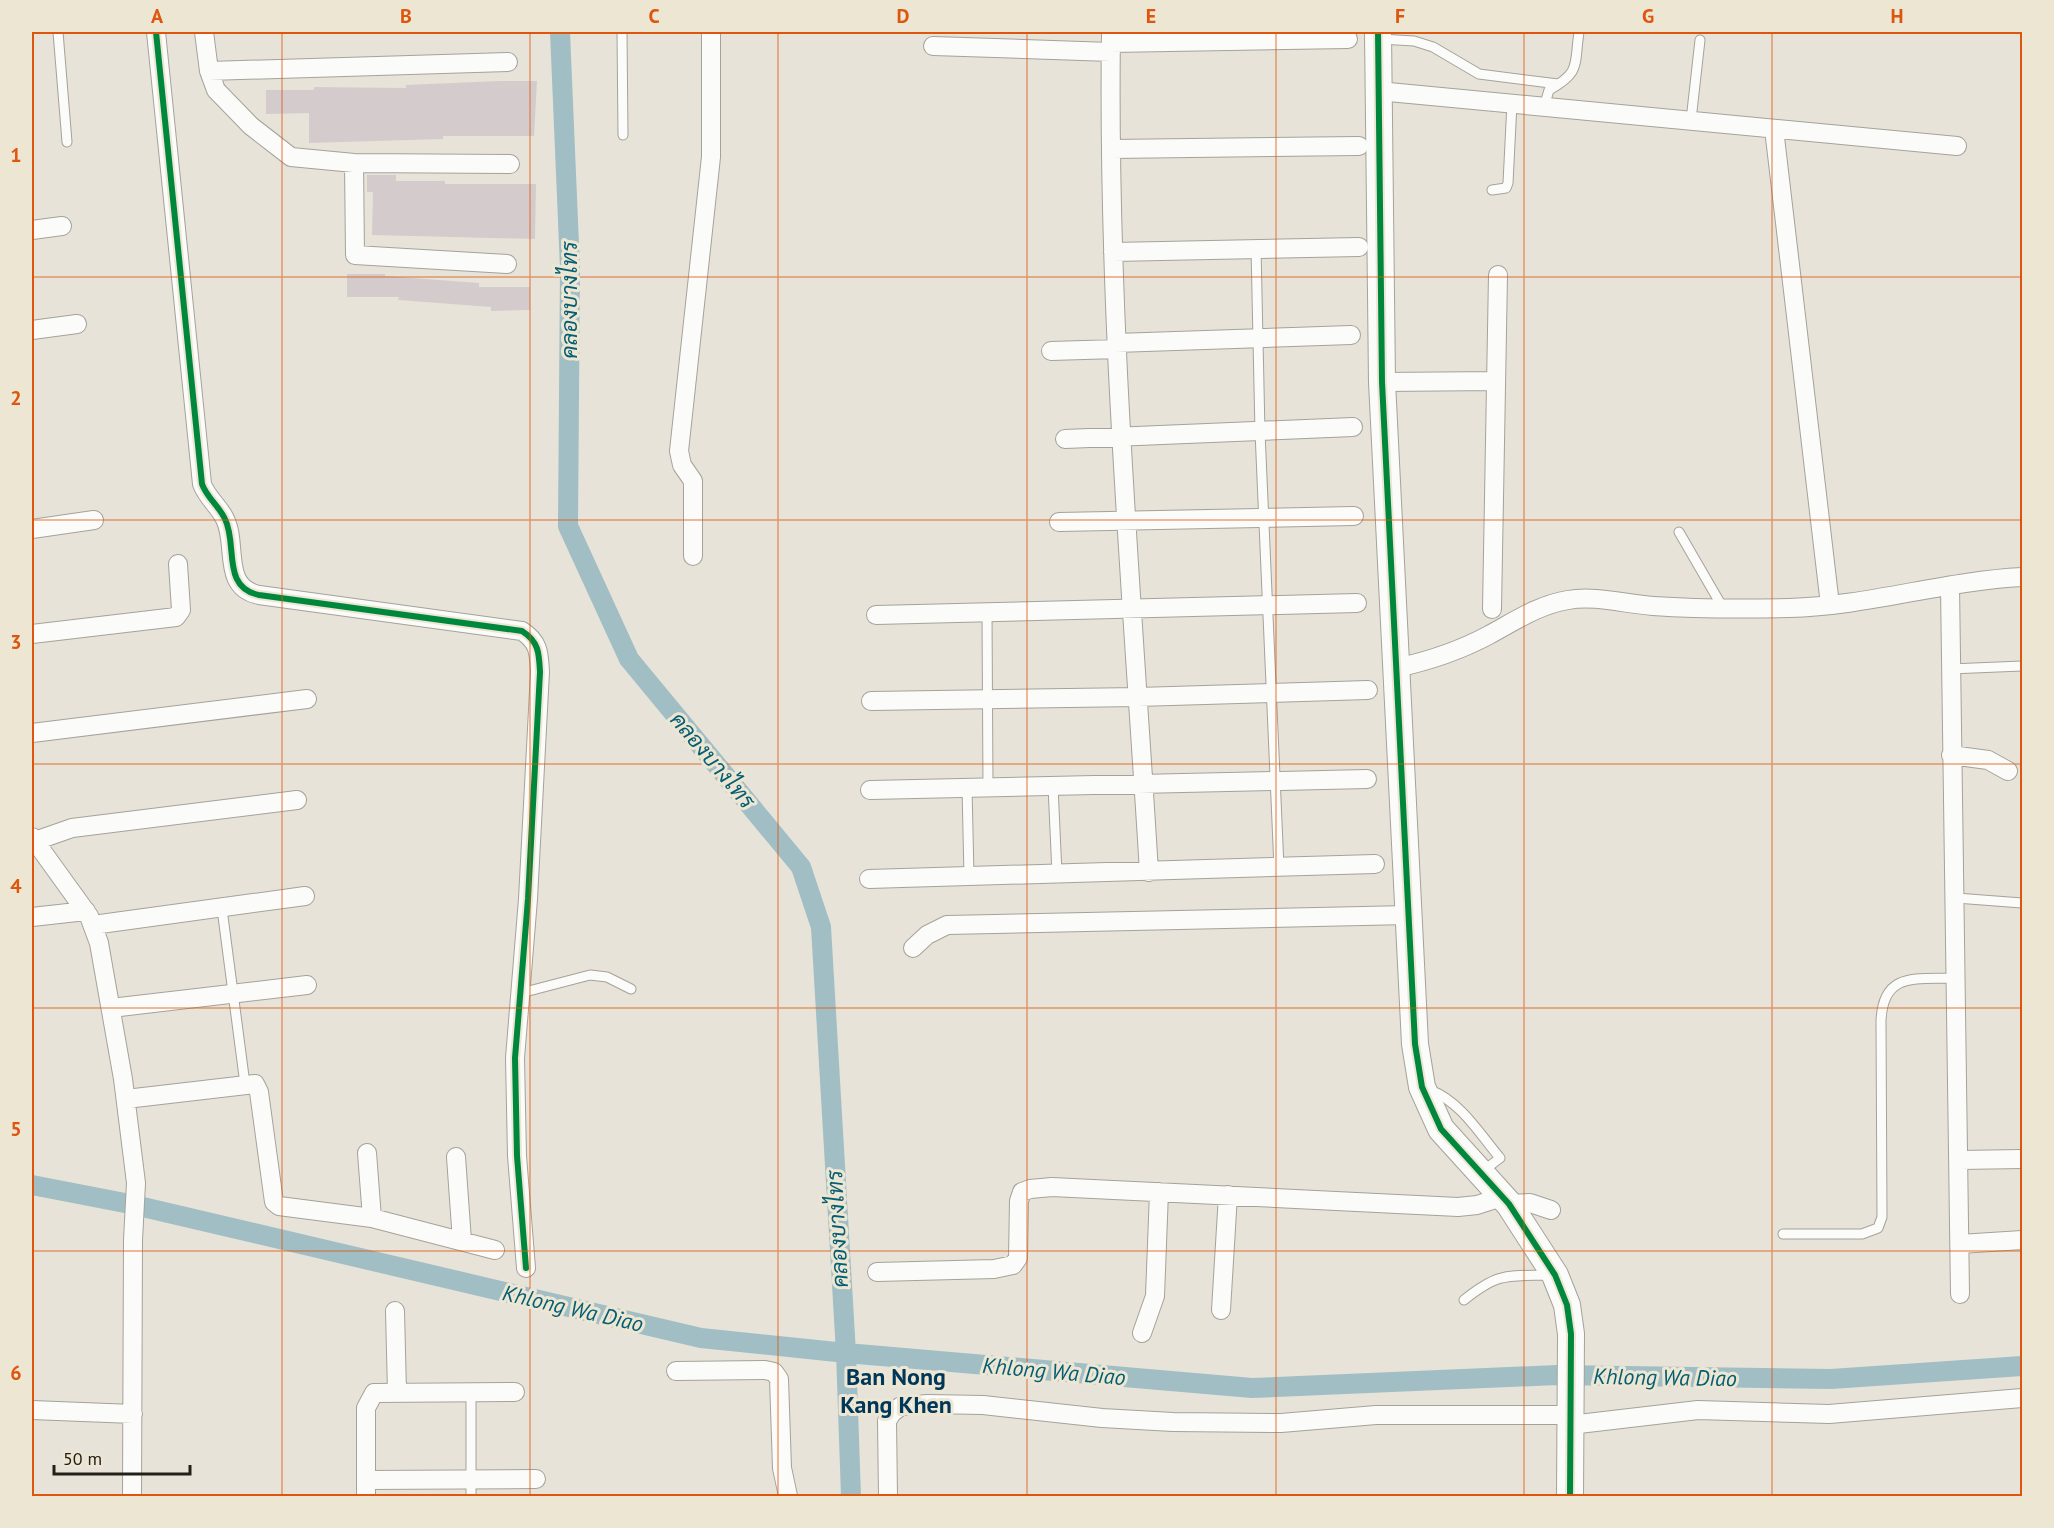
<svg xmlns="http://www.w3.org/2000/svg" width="2054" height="1528" font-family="'PT Sans',Sarabun,sans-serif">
  <rect width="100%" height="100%" fill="#e7e3d9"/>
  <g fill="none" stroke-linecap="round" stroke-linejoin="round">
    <path stroke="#a1bec5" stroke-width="20" d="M560 32 570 268 568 526 629 659 801 867 821 927 846 1353 851 1496
      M32 1185 130 1204 701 1338 846 1353 1252 1388 1557 1375 1831 1379 2022 1366"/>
  </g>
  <path fill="#d4cccc" d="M499 81H537L534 136H443V139L309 143V113L266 114V90H314V87L406 88V85Z
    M367 175H396V181H445V184H536L535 239 372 235 373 192H367Z
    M347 274H385V276L479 283V287H530V310L491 311V307L398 300 399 297H347Z"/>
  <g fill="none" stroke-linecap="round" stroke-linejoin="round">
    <g stroke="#a5a29a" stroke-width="11">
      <path id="lane" d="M58 32 67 142
        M622 32 623 135
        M1380 39 1414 41 1433 47 1479 74 1558 84
        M1544 107 1549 90C1581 72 1574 66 1579 32
        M1691 120 1700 40
        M1492 190 1506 188 1508 183 1512 103
        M1256 248 1260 432 1279 868
        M1679 532 1723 608
        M987 614 988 787
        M1950 669 2022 666
        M1053 786 1057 874
        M967 787 969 877
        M1956 898 2022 903
        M222 909 245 1084
        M521 993 590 975 607 977 631 989
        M1430 1090C1461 1102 1479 1133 1500 1158L1483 1171
        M1783 1234H1862L1878 1228 1882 1217 1881 1021C1883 970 1918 980 1956 978
        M1464 1300C1499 1272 1507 1276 1550 1275
        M471 1392V1496"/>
    </g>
    <g stroke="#a5a29a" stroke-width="20">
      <path id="street" d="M156 32 202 484C207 498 219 506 225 519 238 545 221 587 259 595L522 631C539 642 539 653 540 672L528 899 515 1058 517 1156 526 1268
        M204 32 209 71 216 90 251 126 291 157 354 163 510 164
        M1111 32C1107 312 1132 592 1149 872
        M1111 43 1348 39
        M933 46 1111 52
        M209 71 508 62
        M1378 91 1957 146
        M1774 129 1830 605
        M1111 149 1359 146
        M354 163 355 255 507 264
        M32 230 62 226
        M1113 252 1359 247
        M32 330 77 324
        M1116 343 1351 335
        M1051 351 1117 349
        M1382 382 1496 381
        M1065 439 1353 427
        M1059 522 1354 516
        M32 529 94 520
        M693 556V481L682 465 679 451 711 157V32
        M1950 586 1960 1294
        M1492 609 1498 275
        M876 615 1357 603
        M32 634 176 617 181 610 178 564
        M1396 668C1429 661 1459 651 1489 635 1515 621 1538 605 1568 600 1595 595 1625 604 1653 606 1698 609 1744 609 1789 608 1868 606 1944 581 2022 577
        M871 701 1138 697 1368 690
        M32 733 307 699
        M1951 755 1988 760 2008 771
        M870 790 1367 779
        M32 837 89 916 99 943 123 1079 136 1183 133 1240 132 1496
        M35 841 72 828 297 800
        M869 879 1375 864
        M32 917 86 911
        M93 925 305 896
        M913 948 927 935 947 925 1409 915
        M111 1008 307 985
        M126 1099 255 1084 259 1092 274 1202 279 1206 372 1218 495 1250
        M367 1153 372 1218
        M456 1157 462 1241
        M1960 1160 2022 1159
        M1509 1204 1530 1203 1551 1210
        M1960 1244 2022 1240
        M877 1272 994 1269 1013 1265 1018 1258 1019 1201 1022 1192 1030 1189 1052 1187 1458 1207 1477 1205 1502 1197
        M1221 1310 1228 1195
        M395 1311 397 1392
        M1142 1333 1155 1296 1159 1192
        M676 1371 765 1370 774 1372 779 1379 782 1468 788 1496
        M32 1410 133 1414
        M1570 1425 1698 1410 1829 1414 2022 1398
        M366 1480 536 1479
        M366 1496V1408L374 1393 515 1392
        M888 1496 887 1421 892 1413 901 1406 928 1404 983 1405 1102 1418 1173 1422 1281 1423 1376 1415H1570"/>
    </g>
    <g stroke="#a5a29a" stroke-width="28">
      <path id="secondary" d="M1378 32 1382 382 1415 1044 1422 1087 1441 1129 1509 1204 1555 1275 1567 1305 1571 1334 1570 1496"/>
    </g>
    <use href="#lane" stroke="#fbfbf9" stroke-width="9"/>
    <use href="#street" stroke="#fbfbf9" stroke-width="18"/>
    <use href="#secondary" stroke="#fbfbf9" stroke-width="26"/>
    <g stroke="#ede6d3" stroke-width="10">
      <path id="cycleway" d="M156 32 202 484C207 498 219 506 225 519 238 545 221 587 259 595L522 631C539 642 539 653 540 672L528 899 515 1058 517 1156 526 1268
        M1378 32 1382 382 1415 1044 1422 1087 1441 1129 1509 1204 1555 1275 1567 1305 1571 1334 1570 1496"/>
    </g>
    <use href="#cycleway" stroke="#00873e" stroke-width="6"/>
  </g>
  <path fill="none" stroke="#de560d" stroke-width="1.5" stroke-opacity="0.55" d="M282 32V1496M530 32V1496M778 32V1496M1027 32V1496M1276 32V1496M1524 32V1496M1772 32V1496M32 277H2022M32 520H2022M32 764H2022M32 1008H2022M32 1251H2022"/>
  <g text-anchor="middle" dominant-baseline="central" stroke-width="6" stroke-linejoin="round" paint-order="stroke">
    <g font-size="22" font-style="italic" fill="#055f74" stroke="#ede6d3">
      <text transform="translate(569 300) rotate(-90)">คลองบางไทร</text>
      <text transform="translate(713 760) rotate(50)">คลองบางไทร</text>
      <text transform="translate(837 1229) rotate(-93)">คลองบางไทร</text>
      <text transform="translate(573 1308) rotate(13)">Khlong Wa Diao</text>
      <text transform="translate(1054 1371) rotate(5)">Khlong Wa Diao</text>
      <text transform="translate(1665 1377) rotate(1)">Khlong Wa Diao</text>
    </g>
    <g font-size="24" font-weight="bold" fill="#003759" stroke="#ede6d3">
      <text x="896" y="1376">Ban Nong<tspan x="896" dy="28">Kang Khen</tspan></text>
    </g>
  </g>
  <rect width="2054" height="1528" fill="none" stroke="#ede6d3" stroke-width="66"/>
  <path d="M54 1465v9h136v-9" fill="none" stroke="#23201a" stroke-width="3"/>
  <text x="63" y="1465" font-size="18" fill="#23201a" stroke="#ede6d3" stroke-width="4.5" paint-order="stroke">50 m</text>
  <rect x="33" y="33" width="1988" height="1462" fill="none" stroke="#de560d" stroke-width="2"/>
  <g font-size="20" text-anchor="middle" font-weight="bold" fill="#de560d">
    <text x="157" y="23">A</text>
    <text x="406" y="23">B</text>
    <text x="654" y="23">C</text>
    <text x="903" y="23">D</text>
    <text x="1151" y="23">E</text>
    <text x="1400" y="23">F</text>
    <text x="1648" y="23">G</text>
    <text x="1897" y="23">H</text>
    <text x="16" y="162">1</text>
    <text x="16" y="405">2</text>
    <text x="16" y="649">3</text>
    <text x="16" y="893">4</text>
    <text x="16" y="1136">5</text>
    <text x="16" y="1380">6</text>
  </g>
</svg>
